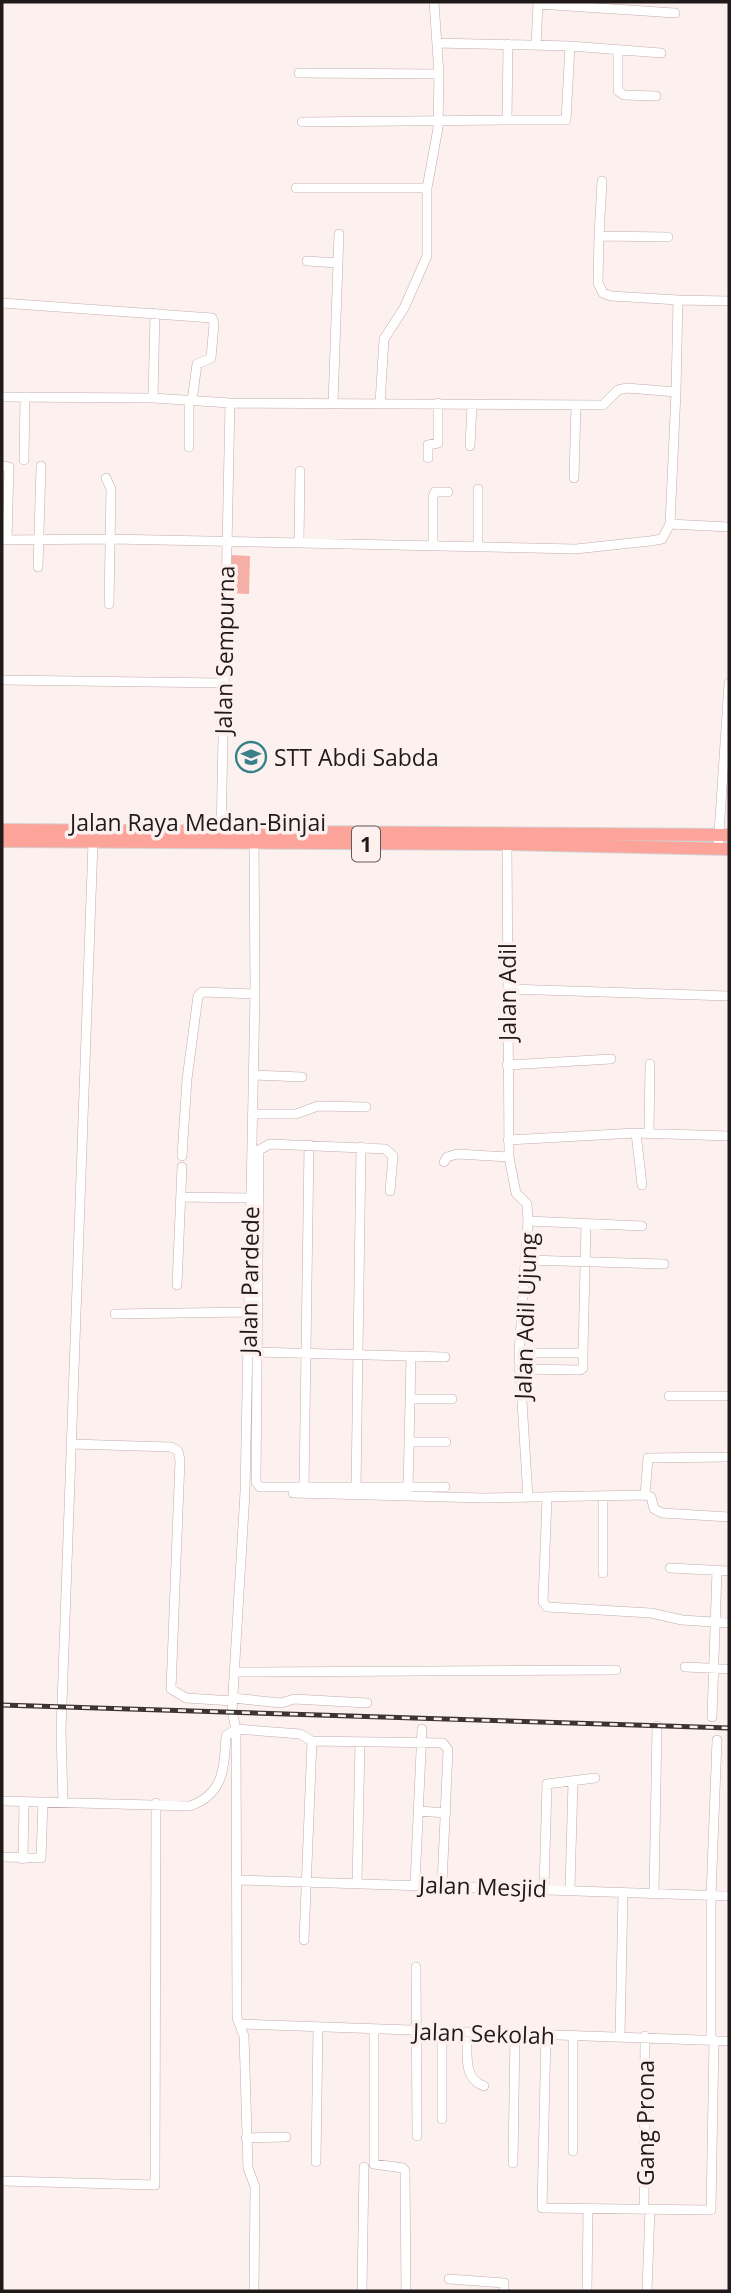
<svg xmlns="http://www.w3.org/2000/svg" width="731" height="2293" font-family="'Open Sans',sans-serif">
  <rect width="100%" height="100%" fill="#fdf1ef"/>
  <path fill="#f5afa7" d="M231 555 250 556 249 594 229 593Z"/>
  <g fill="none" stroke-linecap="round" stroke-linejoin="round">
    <g stroke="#c0adab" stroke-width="10">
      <path id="minor" d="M437 43 570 46 661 53
        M536 45 538 4 675 13
        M618 50V91L624 95 656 96
        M299 73 439 74
        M507 120H566L570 46
        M302 122 507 120 508 44
        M296 188H427
        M599 236 602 181
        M307 261 337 263
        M678 300 729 301
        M2 303 212 318 214 324 211 358 197 364 192 401
        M2 397 153 398 230 403 603 405 618 390 627 388 676 392 678 300 611 296 603 293 598 283 599 236 668 237
        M153 398 155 313
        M189 401V447
        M380 403 384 339 404 308 427 256V188L438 128 439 74 434 2
        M333 404 339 234
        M470 446 472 405
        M428 458V445L438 443V403
        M24 460 25 397
        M2 466 9 467 7 540
        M106 478 111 489 109 604
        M574 478 576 405
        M670 524 729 527
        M2 540 111 539 576 549 650 541 662 539 670 524 676 392
        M299 543 300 471
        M433 545V497L435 492H448
        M478 545V489
        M38 567 41 466
        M2 680 222 683
        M221 834 230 403
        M254 838 255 994 245 1492 232 1711 236 1729 237 2018 244 2036 248 2168 255 2187 254 2291
        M507 844 509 1157 516 1193 527 1204 528 1221 519 1353 528 1498
        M718 848 729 683
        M508 989 729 996
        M507 1065 611 1059
        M254 1075 302 1077
        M252 1114H296L318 1106 366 1107
        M636 1133 642 1185
        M649 1133 650 1064
        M508 1140 636 1133 729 1136
        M182 1156 187 1079 198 996 202 992 255 994
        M444 1162 447 1157 457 1154 509 1157
        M390 1191 393 1156 385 1149 270 1144 259 1150 256 1482 260 1487H445
        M181 1197 251 1198
        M528 1221 642 1226
        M526 1260 664 1264
        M177 1285 182 1167
        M115 1314 247 1312
        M253 1352 445 1357
        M519 1353H583L586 1224
        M519 1369 580 1370 583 1368V1353
        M669 1396H729
        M411 1399H452
        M410 1442H446
        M71 1444 171 1447 178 1451 180 1460 171 1689 186 1698 233 1701
        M304 1487 309 1145
        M356 1488 361 1147
        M408 1489 411 1357
        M293 1493 484 1498 645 1495 648 1458 729 1457
        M645 1495 651 1497 654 1509 662 1513 729 1517
        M547 1498 543 1602 547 1607 651 1613 682 1620 729 1623
        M670 1568 729 1571
        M603 1573V1497
        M685 1667 729 1669
        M234 1672 616 1670
        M233 1698 281 1703 294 1699 367 1703
        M712 1717 717 1570
        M2 1801 190 1806C224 1794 224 1768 226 1736L236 1729 300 1734 312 1741 443 1743 448 1750 442 1885
        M63 1802 61 1731 93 842
        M419 1811 446 1813
        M2 1857 41 1858 43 1802
        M23 1859 24 1802
        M238 1880 729 1896
        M357 1883 360 1743
        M415 1884 422 1729
        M544 1888 547 1784 595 1778
        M570 1888 573 1781
        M654 1893 657 1726
        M304 1940 312 1741
        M416 1967 417 2136
        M240 2024 729 2041
        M374 2029V2164L403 2168 405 2171 406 2291
        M467 2033C468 2052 462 2079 484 2086
        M546 2035 542 2208 711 2210 714 2040
        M620 2036 623 1893
        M711 2040V1896L717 1740
        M442 2119V2032
        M246 2138 286 2137
        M573 2151V2036
        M316 2162 318 2027
        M513 2163 515 2033
        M2 2181 155 2185 156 1803
        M644 2209 645 2036
        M449 2279 504 2283V2291
        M362 2291 364 2167
        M587 2291 588 2209
        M647 2291 650 2209"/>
    </g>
    <g stroke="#d3d1d1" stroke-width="14">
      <path id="highway" d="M2 830 729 835
        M2 841 507 844 729 849"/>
    </g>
    <use href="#minor" stroke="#fff" stroke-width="9"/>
    <use href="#highway" stroke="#fca39a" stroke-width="12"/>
    <g stroke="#3b3433" stroke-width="5">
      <path id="rail" d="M2 1705 729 1728"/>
    </g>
    <use href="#rail" stroke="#fdf1ef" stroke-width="2.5" stroke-dasharray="8" stroke-linecap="butt"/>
  </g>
  <defs>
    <g id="university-ring" transform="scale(1.575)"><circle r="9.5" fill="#fdf1ef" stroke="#398089" stroke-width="1.5"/><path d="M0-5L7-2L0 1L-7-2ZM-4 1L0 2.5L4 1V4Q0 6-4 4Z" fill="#398089"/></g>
  </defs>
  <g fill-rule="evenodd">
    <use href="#university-ring" x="251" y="757"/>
  </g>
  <g text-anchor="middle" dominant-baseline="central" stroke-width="7" stroke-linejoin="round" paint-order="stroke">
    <rect fill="#fdf1ef" stroke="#635a5a" stroke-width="2" x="352" y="826.5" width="28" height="35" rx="5"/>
    <g font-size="21" font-weight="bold" fill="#211a1a">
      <text x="366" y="844">1</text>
    </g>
    <g font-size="23" fill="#211a1a" stroke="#fdf1ef">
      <text transform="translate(224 650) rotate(-89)">Jalan Sempurna</text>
      <text x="198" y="822">Jalan Raya Medan-Binjai</text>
      <text transform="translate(507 992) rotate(-90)">Jalan Adil</text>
      <text transform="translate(249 1280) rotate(-89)">Jalan Pardede</text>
      <text transform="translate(525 1316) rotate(-88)">Jalan Adil Ujung</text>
      <text transform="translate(483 1886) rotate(2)">Jalan Mesjid</text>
      <text transform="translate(484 2033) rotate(2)">Jalan Sekolah</text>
      <text transform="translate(645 2123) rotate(-90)">Gang Prona</text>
    </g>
    <g font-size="23" fill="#211a1a" stroke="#fdf1ef" text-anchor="start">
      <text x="274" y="757">STT Abdi Sabda</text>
    </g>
  </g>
  <rect width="731" height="2293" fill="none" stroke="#211a1a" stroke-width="7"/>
</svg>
